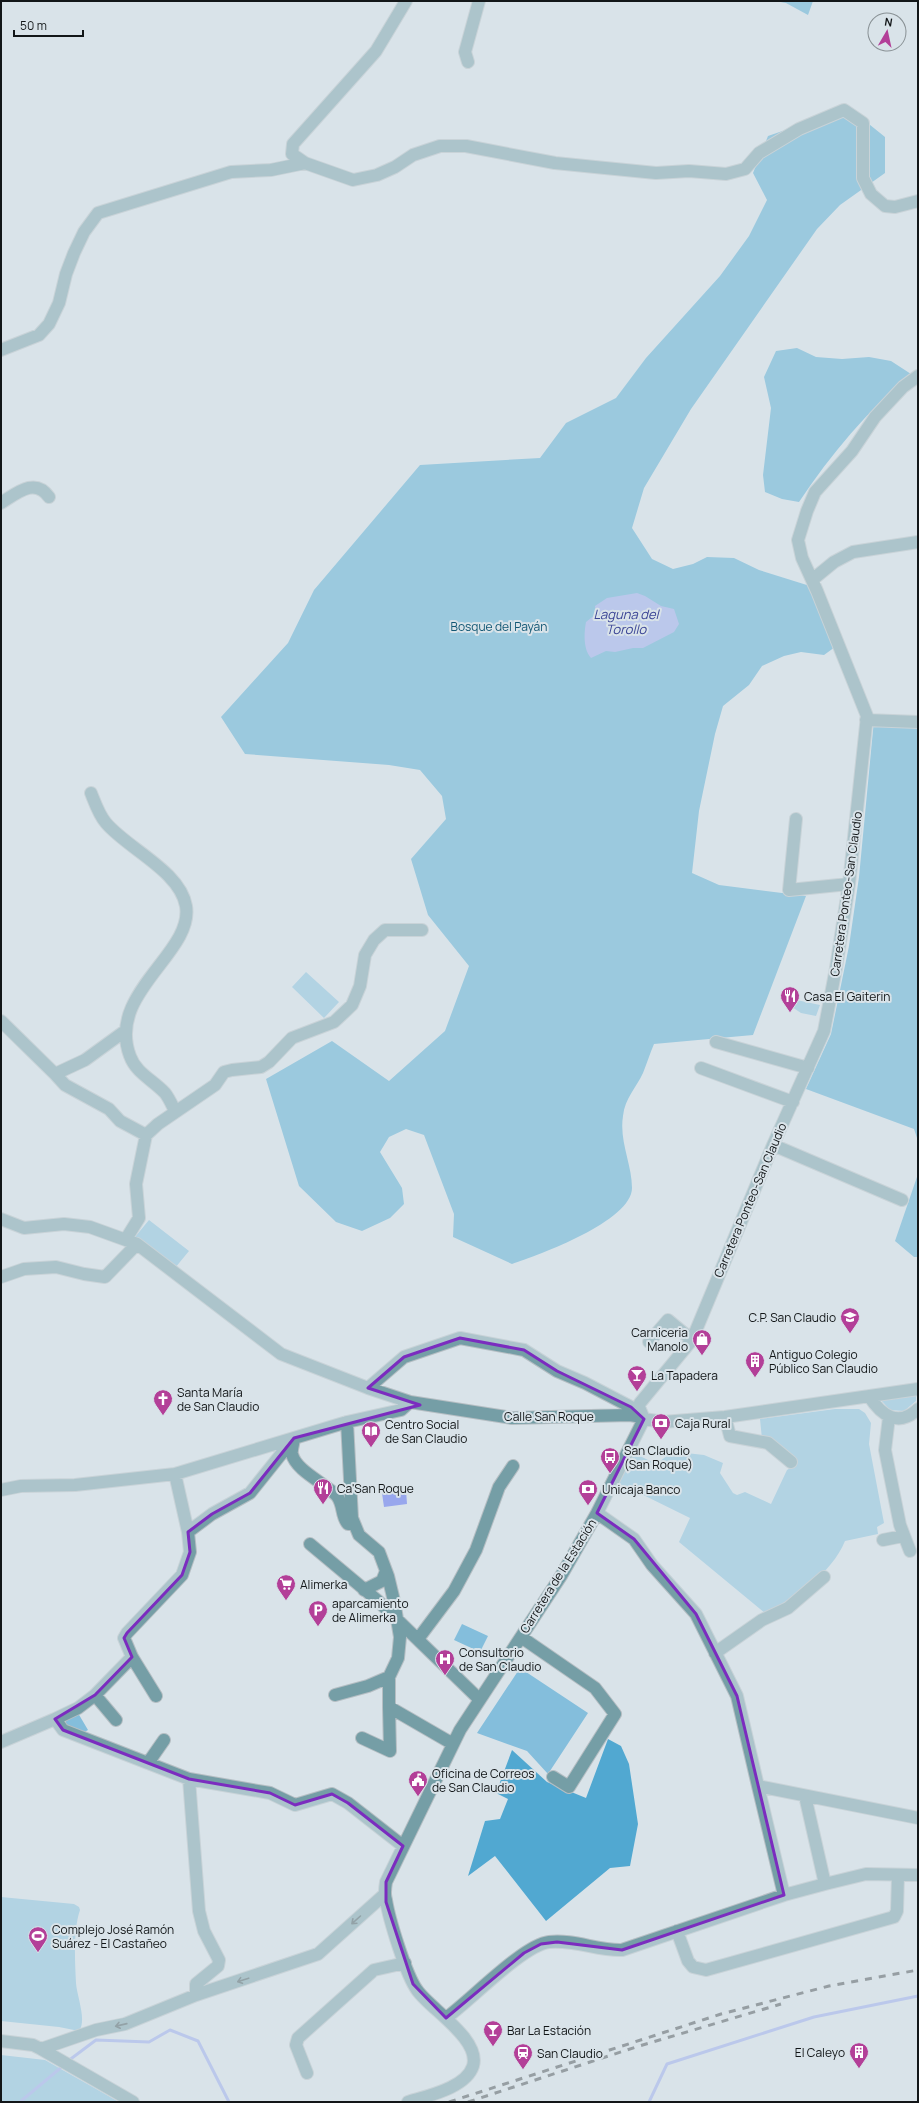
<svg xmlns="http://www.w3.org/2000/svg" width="919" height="2103" font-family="Manrope,sans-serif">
  <rect width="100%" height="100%" fill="#d9e3e9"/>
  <path fill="#84bedc" d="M306 972 339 1002 324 1018 292 987Z
    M792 999 820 1005 816 1016 801 1013 792 1007Z
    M149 1220 189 1251 175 1268 135 1237Z
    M916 1396V1401L904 1411 890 1410 881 1400Z
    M835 1409H859L865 1413 871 1423 869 1444 884 1523 877 1527 878 1534 845 1541C831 1575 796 1595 766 1614L679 1542 690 1518 623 1485 617 1486 634 1453 654 1463V1466L678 1447 686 1453 704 1455 723 1463 720 1473 733 1493 737 1495 745 1492 771 1504 787 1470 797 1464 789 1456 762 1439 760 1419Z
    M462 1624 488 1636 480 1652 454 1640Z
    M520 1668 588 1713 548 1774 527 1751 477 1733Z
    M78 1713 88 1730 81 1734 64 1725 67 1719Z
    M1 1897 74 1904 79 1907 80 1910C73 1930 75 1962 76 1983 77 1997 87 2020 79 2031L59 2027 1 2021Z
    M1 2055 45 2060 119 2102H1Z"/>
  <path fill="#51a8d1" d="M775 1H813L808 15 786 3Z
    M849 108 885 137V173L840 205 817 229 691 409 644 488 632 528 652 559 673 569 693 564 707 557 734 558 759 570 810 586 835 647 824 655 801 652 784 656 762 666 749 685 723 706 715 734 699 811 692 873 719 885 806 896 753 1035 654 1044C650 1053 647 1063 643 1073 636 1088 625 1098 623 1116 619 1141 632 1164 632 1188 632 1221 539 1255 512 1264L453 1237 454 1214 424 1135 406 1129 389 1137 380 1152 402 1188 404 1204 390 1218 362 1231 336 1222 299 1186 266 1079 332 1041 389 1081 445 1031 469 966 428 915 411 859 446 819 442 796 420 770 389 765 245 754 221 717 288 643 314 590 420 465 540 458 566 423 616 398 646 358 720 276 749 236 767 200 753 173 768 136Z
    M797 348 816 357 842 359 869 357 891 361 911 374C868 410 831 454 799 502L782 499 765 492 763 475 771 408 764 377 776 351Z
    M874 720 918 721V1141L914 1129 806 1089 831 1034 849 946 859 877Z
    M918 1174V1257H914L895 1241Z
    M608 1739 621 1746 629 1764 638 1824 630 1866 610 1868 546 1921 495 1856 468 1876 485 1821 500 1819 508 1799 496 1793 512 1750 547 1782 586 1798Z"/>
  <path fill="#98a7ed" d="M637 593 645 596 661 606 674 609 679 624 674 632 643 648H633L615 652 606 651 591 658C583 649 584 633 586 622L596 614 595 606 607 598Z
    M406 1490 407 1504 384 1507 382 1493Z"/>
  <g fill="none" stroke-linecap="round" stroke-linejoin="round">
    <path stroke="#98a7ed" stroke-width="3" d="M68 2061 96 2040 149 2042 170 2030 198 2041 229 2102
      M20 2102 64 2065
      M649 2102 667 2064 814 2017 918 1996"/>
    <g stroke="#b5bec3" stroke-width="14">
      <path id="minor" d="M468 62 465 52 479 1
        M305 163 292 154 293 144 376 51 406 1
        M1 350 39 335 49 324 59 303 66 274 74 253 84 232 98 213 231 172 271 170 305 163 353 180 377 175 395 167 413 155 440 146H466L555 163 605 168 656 173 689 171 726 174 745 169 759 153 799 129 844 110 863 123V178L871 194 885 206 895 207 918 201
        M1 503C17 493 35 477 49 497
        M812 580 834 562 853 552 918 542
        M866 720 918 722
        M91 793C95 803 99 815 106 823 128 849 180 871 186 906 194 953 106 993 130 1056 136 1073 153 1080 165 1093 169 1098 172 1105 175 1111
        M796 819 789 890 849 884
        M1 1021 55 1074
        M125 1031 85 1060 55 1074 65 1085 109 1109 120 1121 146 1135
        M716 1042 808 1068
        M701 1068 793 1102
        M773 1145 902 1200
        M1 1219 24 1228 64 1224 90 1227 137 1244 281 1354 368 1388 410 1402 512 1418 630 1415 642 1417
        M126 1239 139 1218 136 1184 146 1135 158 1124 215 1085 224 1072 232 1070 261 1067 269 1062 292 1038 334 1022 352 1005 360 986 365 955 374 940 385 930H422
        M1 1277 24 1269 56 1267 84 1274 105 1277 137 1244
        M649 1342 668 1320 692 1340
        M368 1388 404 1357 460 1338 524 1350 557 1371 585 1383 631 1407 644 1419 663 1422 725 1417 918 1389
        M869 1396C881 1415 898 1428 918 1409
        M725 1417 730 1436 768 1443 791 1462
        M889 1417 885 1450 900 1525 910 1551
        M644 1419 639 1407 640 1403 692 1340 773 1145 824 1031 836 968 849 884 867 716 817 591 802 558 798 540 807 511 815 492 852 451 875 417 903 387 918 376
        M294 1438 250 1493 212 1514 188 1532 190 1552 182 1575 127 1633 124 1638 132 1657 95 1695 78 1708 55 1719 63 1730 189 1779 270 1793 295 1805 332 1794 348 1803 403 1846
        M294 1438C294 1443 291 1449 292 1454 296 1471 325 1483 337 1496 344 1505 341 1517 348 1524
        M175 1474 188 1532
        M1 1490 21 1486 75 1485 175 1474 347 1422 401 1410 410 1402
        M597 1513 634 1539 652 1565 696 1614 737 1696 758 1786 918 1818
        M883 1540 903 1536
        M310 1544 377 1600 479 1699
        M364 1590 382 1581 386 1571
        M521 1637 595 1688 615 1714 569 1787 553 1777
        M418 1639 454 1591 476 1550 499 1487 513 1466
        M715 1653 762 1620 788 1608 824 1577
        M132 1657 156 1696
        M389 1677V1707
        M95 1695 116 1720
        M335 1695 368 1686 389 1677 398 1658 400 1637 394 1601 388 1576 379 1552 359 1535 352 1518 347 1422
        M362 1738 390 1751 389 1707 453 1744
        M1 1742 55 1719
        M148 1763 164 1740
        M189 1779 199 1911 204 1931 219 1960 218 1966 196 1984V1995
        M758 1786 784 1895
        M805 1796 825 1884
        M677 1931 688 1961 693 1967 706 1970 894 1917 897 1911 898 1875
        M446 2018C470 2001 523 1945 549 1942 574 1939 598 1951 622 1950L784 1895 825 1884 866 1874 918 1875
        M1 2041 33 2045 41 2049 133 2102
        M41 2049 96 2030 125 2024 196 1995 318 1954 385 1894
        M307 2073 296 2045 298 2038 374 1970 405 1963
        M408 2102C427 2096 466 2088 473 2066 481 2039 430 2009 417 1990 406 1975 389 1919 386 1900 384 1894 385 1888 386 1882L460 1730 561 1576 597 1513 644 1419"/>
    </g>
    <use href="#minor" stroke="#759ea6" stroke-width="12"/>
    <path stroke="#464b4e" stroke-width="3" stroke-dasharray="7 7" stroke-linecap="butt" d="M449 2102 721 2014 829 1986 918 1970
      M468 2102 636 2047 781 2004"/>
  </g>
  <defs><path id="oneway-shaft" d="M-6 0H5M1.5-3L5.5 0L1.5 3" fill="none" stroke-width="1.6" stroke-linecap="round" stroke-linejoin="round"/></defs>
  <g stroke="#3f5358">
    <use href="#oneway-shaft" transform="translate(356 1920) rotate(138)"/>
    <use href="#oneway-shaft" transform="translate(243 1980) rotate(162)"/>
    <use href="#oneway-shaft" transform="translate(121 2025) rotate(167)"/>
  </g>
  <path d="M0 0H919V2103H0ZM460 1338 524 1350 557 1371 631 1407 644 1419 597 1513 634 1539 696 1614 737 1696 784 1895 622 1950 557 1942 541 1944 524 1953 446 2018 413 1984 386 1902V1882L403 1846 348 1803 332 1794 295 1805 270 1793 189 1779 63 1730 55 1719 95 1695 132 1657 124 1638 127 1633 182 1575 190 1552 188 1532 212 1514 250 1493 294 1438 420 1405 368 1388 404 1357Z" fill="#d9e3e9" fill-opacity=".55" fill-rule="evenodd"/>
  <path fill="none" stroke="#7b2cbf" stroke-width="3" stroke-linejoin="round" d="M460 1338 524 1350 557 1371 631 1407 644 1419 597 1513 634 1539 696 1614 737 1696 784 1895 622 1950 557 1942 541 1944 524 1953 446 2018 413 1984 386 1902V1882L403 1846 348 1803 332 1794 295 1805 270 1793 189 1779 63 1730 55 1719 95 1695 132 1657 124 1638 127 1633 182 1575 190 1552 188 1532 212 1514 250 1493 294 1438 420 1405 368 1388 404 1357Z"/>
  <defs>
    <g id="restaurant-pin" transform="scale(1)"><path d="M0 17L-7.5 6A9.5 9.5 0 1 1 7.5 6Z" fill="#b33f98" stroke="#d9e3e9"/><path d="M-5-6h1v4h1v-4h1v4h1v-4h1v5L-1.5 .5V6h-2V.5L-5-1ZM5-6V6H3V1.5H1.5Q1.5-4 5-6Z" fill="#fff"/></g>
    <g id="school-pin" transform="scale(1)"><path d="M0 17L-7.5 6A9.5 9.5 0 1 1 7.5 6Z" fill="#b33f98" stroke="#d9e3e9"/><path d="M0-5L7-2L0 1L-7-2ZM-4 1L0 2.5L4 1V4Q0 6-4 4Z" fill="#fff"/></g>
    <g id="shop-pin" transform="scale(1)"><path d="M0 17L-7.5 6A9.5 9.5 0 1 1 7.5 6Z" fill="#b33f98" stroke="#d9e3e9"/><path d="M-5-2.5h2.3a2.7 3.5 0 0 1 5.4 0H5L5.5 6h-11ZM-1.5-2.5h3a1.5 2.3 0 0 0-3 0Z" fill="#fff"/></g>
    <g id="building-pin" transform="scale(1)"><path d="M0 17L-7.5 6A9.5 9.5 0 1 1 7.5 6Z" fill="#b33f98" stroke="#d9e3e9"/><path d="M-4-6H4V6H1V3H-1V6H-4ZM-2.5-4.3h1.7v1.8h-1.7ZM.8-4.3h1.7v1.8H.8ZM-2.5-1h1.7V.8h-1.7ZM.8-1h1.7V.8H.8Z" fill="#fff"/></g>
    <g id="bar-pin" transform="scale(1)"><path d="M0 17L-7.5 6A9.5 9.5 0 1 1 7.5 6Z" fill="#b33f98" stroke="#d9e3e9"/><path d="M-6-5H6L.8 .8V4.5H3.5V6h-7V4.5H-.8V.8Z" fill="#fff"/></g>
    <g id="church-pin" transform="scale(1)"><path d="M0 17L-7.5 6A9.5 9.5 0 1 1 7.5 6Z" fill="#b33f98" stroke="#d9e3e9"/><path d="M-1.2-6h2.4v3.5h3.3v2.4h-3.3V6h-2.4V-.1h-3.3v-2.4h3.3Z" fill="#fff"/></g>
    <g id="bank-pin" transform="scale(1)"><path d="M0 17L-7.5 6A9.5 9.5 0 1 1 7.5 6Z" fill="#b33f98" stroke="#d9e3e9"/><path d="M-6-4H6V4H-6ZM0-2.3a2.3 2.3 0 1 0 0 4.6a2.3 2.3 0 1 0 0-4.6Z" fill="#fff"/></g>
    <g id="library-pin" transform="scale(1)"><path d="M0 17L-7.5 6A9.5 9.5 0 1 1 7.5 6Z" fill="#b33f98" stroke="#d9e3e9"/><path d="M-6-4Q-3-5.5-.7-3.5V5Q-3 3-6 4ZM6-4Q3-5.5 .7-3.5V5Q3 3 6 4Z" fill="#fff"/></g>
    <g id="bus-pin" transform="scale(1)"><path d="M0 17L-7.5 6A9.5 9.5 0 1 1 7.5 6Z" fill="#b33f98" stroke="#d9e3e9"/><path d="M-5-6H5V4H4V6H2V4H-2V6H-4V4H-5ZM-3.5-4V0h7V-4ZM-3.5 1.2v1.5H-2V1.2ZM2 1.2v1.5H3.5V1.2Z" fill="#fff"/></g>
    <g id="supermarket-pin" transform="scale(1)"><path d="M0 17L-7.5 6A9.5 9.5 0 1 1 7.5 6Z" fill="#b33f98" stroke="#d9e3e9"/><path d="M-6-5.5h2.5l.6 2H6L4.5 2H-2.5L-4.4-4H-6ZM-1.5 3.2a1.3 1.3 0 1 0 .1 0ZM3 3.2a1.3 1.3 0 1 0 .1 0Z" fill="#fff"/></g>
    <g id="parking-pin" transform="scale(1)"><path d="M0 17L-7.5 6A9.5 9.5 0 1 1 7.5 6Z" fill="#b33f98" stroke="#d9e3e9"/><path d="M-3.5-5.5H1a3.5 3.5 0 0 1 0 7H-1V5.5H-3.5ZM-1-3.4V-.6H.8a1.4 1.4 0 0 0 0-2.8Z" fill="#fff"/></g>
    <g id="hospital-pin" transform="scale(1)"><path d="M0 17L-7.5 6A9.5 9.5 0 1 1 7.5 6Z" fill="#b33f98" stroke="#d9e3e9"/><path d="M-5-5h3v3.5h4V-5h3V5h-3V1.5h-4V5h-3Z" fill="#fff"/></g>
    <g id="civic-pin" transform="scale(1)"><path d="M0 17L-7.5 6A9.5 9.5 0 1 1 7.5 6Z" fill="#b33f98" stroke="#d9e3e9"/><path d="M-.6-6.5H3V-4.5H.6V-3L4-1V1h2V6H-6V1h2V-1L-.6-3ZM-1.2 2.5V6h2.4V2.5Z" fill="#fff"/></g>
    <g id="stadium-pin" transform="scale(1)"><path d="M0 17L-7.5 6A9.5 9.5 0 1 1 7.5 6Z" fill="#b33f98" stroke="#d9e3e9"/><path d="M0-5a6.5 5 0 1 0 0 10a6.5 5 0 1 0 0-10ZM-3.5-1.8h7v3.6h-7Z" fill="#fff"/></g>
    <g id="station-pin" transform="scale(1)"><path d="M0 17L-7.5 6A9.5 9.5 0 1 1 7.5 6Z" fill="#b33f98" stroke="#d9e3e9"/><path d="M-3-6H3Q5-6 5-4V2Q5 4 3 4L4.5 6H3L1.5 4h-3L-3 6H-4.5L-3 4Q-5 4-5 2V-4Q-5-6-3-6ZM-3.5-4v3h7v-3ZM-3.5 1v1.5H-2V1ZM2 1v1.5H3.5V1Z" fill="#fff"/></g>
  </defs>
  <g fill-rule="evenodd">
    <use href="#restaurant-pin" x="790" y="996"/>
    <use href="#school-pin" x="850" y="1317"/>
    <use href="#shop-pin" x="702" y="1339"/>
    <use href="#building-pin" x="755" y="1361"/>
    <use href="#bar-pin" x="637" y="1375"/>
    <use href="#church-pin" x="163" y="1399"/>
    <use href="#bank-pin" x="661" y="1423"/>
    <use href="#library-pin" x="371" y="1431"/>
    <use href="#bus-pin" x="610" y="1457"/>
    <use href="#restaurant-pin" x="323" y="1488"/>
    <use href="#bank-pin" x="588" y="1489"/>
    <use href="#supermarket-pin" x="286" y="1584"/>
    <use href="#parking-pin" x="318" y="1610"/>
    <use href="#hospital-pin" x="445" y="1659"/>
    <use href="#civic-pin" x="418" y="1780"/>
    <use href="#stadium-pin" x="38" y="1936"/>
    <use href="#bar-pin" x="493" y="2030"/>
    <use href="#building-pin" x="859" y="2052"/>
    <use href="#station-pin" x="523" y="2053"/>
  </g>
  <g text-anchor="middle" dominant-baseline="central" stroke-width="4" stroke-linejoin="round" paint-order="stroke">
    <g font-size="12" fill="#125774" stroke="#d9e3e9">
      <text x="499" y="626">Bosque del Payán</text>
    </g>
    <g font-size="12" fill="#121618" stroke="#d9e3e9">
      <text transform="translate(846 894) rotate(-82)">Carretera Ponteo-San Claudio</text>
      <text transform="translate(750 1200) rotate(-67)">Carretera Ponteo-San Claudio</text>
      <text x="549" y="1416">Calle San Roque</text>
      <text transform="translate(558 1576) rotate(-58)">Carretera de la Estación</text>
    </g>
    <g font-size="12" fill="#121618" stroke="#d9e3e9" text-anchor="start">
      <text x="804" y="996">Casa El Gaiterin</text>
      <text x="836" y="1317" text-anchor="end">C.P. San Claudio</text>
      <text x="688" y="1332" text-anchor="end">Carniceria<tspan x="688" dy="14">Manolo</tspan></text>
      <text x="769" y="1354">Antiguo Colegio<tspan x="769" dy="14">Público San Claudio</tspan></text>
      <text x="651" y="1375">La Tapadera</text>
      <text x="177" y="1392">Santa María<tspan x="177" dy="14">de San Claudio</tspan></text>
      <text x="675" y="1423">Caja Rural</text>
      <text x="385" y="1424">Centro Social<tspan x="385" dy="14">de San Claudio</tspan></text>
      <text x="624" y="1450">San Claudio<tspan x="624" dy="14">(San Roque)</tspan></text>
      <text x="337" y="1488">Ca'San Roque</text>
      <text x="602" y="1489">Unicaja Banco</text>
      <text x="300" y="1584">Alimerka</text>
      <text x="332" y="1603">aparcamiento<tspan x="332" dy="14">de Alimerka</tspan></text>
      <text x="459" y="1652">Consultorio<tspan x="459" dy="14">de San Claudio</tspan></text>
      <text x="432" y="1773">Oficina de Correos<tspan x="432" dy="14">de San Claudio</tspan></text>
      <text x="52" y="1929">Complejo José Ramón<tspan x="52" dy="14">Suárez - El Castañeo</tspan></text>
      <text x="507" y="2030">Bar La Estación</text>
      <text x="845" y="2052" text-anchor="end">El Caleyo</text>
      <text x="537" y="2053">San Claudio</text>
    </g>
    <g font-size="13" font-style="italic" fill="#3b4596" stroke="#d9e3e9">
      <text x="626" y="614">Laguna del<tspan x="626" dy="15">Torollo</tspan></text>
    </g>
  </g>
  <rect width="919" height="2103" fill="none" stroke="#121618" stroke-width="4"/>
  <g transform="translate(887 32) rotate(9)"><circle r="19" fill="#d9e3e9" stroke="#899195"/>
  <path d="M0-3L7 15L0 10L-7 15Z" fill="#b33f98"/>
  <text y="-6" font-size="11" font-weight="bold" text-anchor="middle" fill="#121618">N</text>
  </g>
  <path d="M14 30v6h69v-6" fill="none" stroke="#121618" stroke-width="2"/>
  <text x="20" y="30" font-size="12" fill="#121618" stroke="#d9e3e9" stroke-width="3" paint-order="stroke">50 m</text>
</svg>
